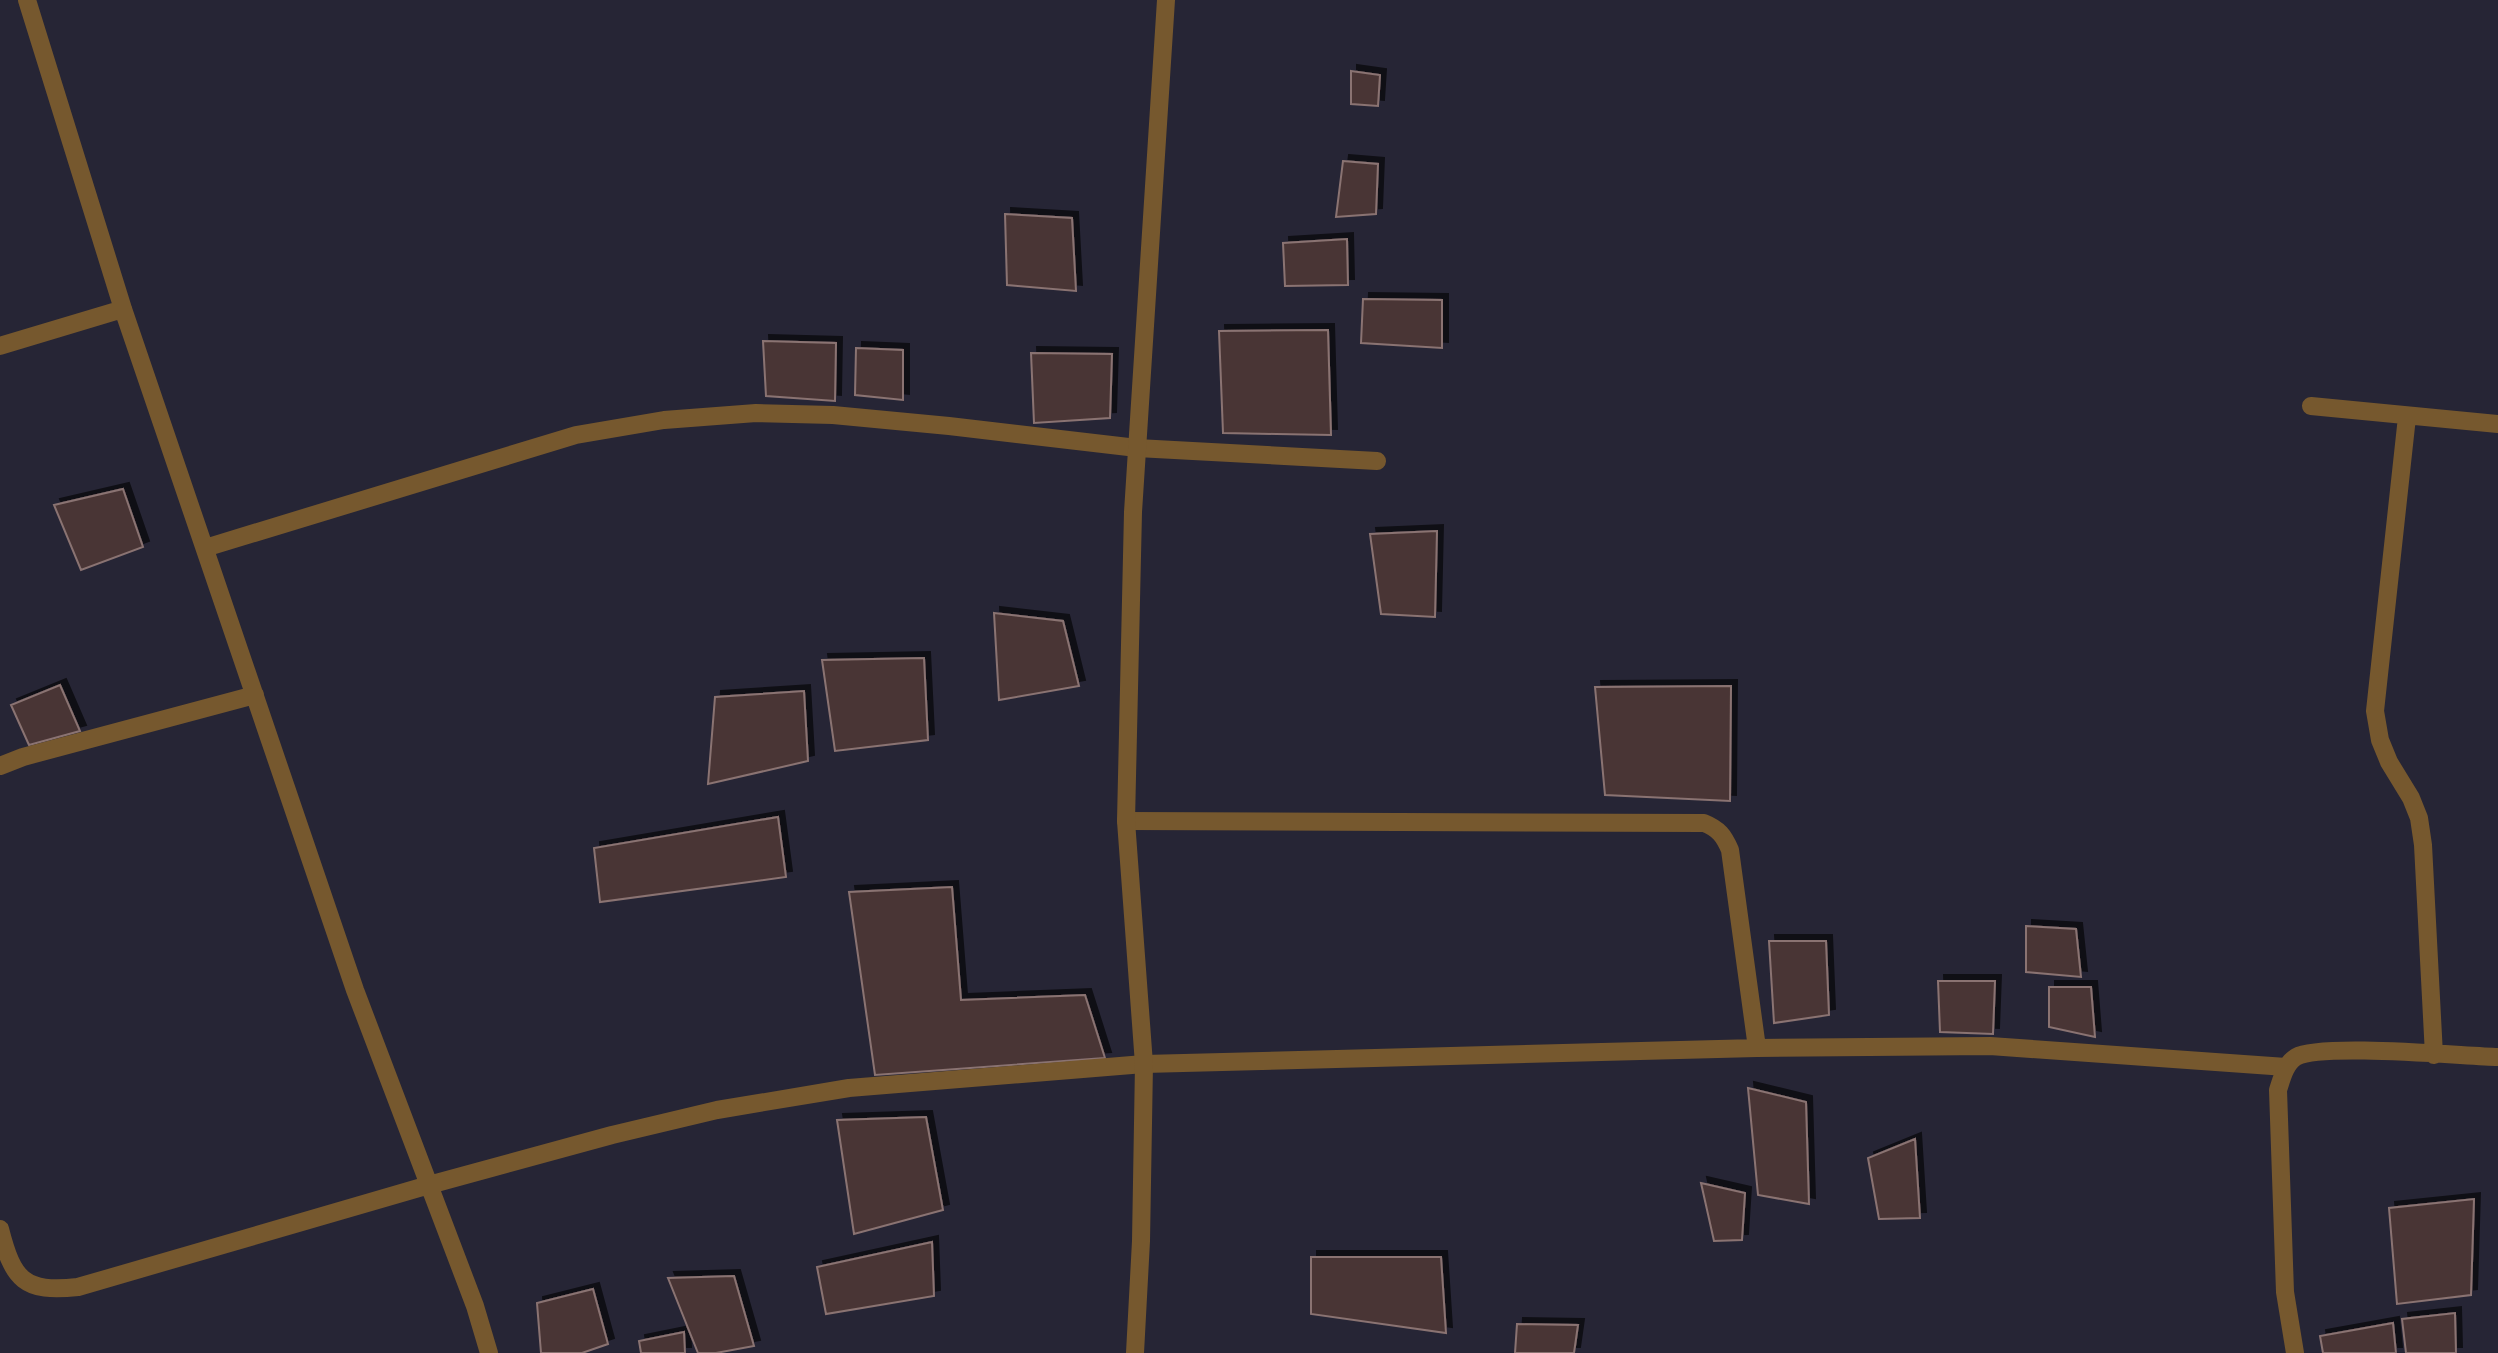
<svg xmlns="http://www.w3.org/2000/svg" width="2498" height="1353" font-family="'Public Sans',sans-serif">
  <defs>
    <filter id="shadow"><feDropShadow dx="6" dy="-6" stdDeviation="0" flood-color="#0009"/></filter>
  </defs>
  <rect width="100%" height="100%" fill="#262535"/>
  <path fill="#4a3635" stroke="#8a7372" stroke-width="2" filter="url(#shadow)" d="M1351 71 1380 75 1378 106 1351 104Z
    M1343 161 1378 164 1376 214 1336 217Z
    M1005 214 1072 218 1076 291 1007 285Z
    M1347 239 1348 285 1285 286 1283 243Z
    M1363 299 1442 300V348L1361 343Z
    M1328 330 1331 435 1223 433 1219 331Z
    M763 341 836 343 835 401 766 396Z
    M856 348 903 350V400L855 395Z
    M1031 353 1112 354 1110 418 1034 423Z
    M123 489 143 547 81 570 54 505Z
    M1437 531 1435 617 1381 614 1370 534Z
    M994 613 1063 621 1079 686 999 700Z
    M924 658 928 740 835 751 822 660Z
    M60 685 80 731 29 745 11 705Z
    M1731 686 1730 801 1605 795 1595 687Z
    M804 691 808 761 708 784 715 697Z
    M778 817 786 877 600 902 594 848Z
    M952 887 961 1000 1085 995 1105 1058 875 1075 849 892Z
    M2026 926 2076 929 2081 977 2026 972Z
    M1769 941H1826L1829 1015 1774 1023Z
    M1938 981H1995L1993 1034 1940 1032Z
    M2049 987H2091L2095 1037 2049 1027Z
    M1748 1088 1806 1102 1809 1204 1758 1195Z
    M926 1117 943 1210 854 1234 837 1120Z
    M1915 1139 1920 1218 1879 1219 1868 1158Z
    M1701 1183 1745 1193 1742 1240 1714 1241Z
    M2474 1199 2471 1295 2397 1304 2389 1208Z
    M932 1242 934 1296 826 1314 817 1267Z
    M1311 1257H1441L1446 1333 1311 1314Z
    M734 1276 754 1346 716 1353H698L668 1278Z
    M593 1289 608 1344 582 1353H541L537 1303Z
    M2455 1313 2456 1353H2406L2402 1319Z
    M2393 1323 2396 1353H2323L2320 1336Z
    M1517 1324 1578 1325 1574 1353H1515Z
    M684 1332 685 1353H641L639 1341Z"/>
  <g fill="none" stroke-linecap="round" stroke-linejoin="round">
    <path stroke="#76582e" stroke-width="18" d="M27 0 123 309 355 990 475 1306 489 1353
      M0 346 123 309
      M2311 406 2498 424
      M2407 417 2375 711 2380 740 2389 762 2411 798 2419 818 2423 845 2434 1055
      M205 548 576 435 664 420 756 413 833 415 949 426 1137 448 1377 461
      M0 766 23 757 255 695
      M1126 821 1704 823C1719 829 1724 836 1730 850L1757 1048
      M0 1229C13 1280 24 1293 78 1287L429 1185 612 1135 717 1110 849 1088 1144 1064 1757 1048 1990 1046 2286 1067
      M2295 1353 2285 1292 2278 1090C2282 1078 2285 1064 2296 1057 2321 1043 2461 1056 2498 1057"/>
    <path stroke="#76582e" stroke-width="18" d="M1135 1353 1141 1241 1144 1064 1126 821 1133 512 1166 0"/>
  </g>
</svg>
